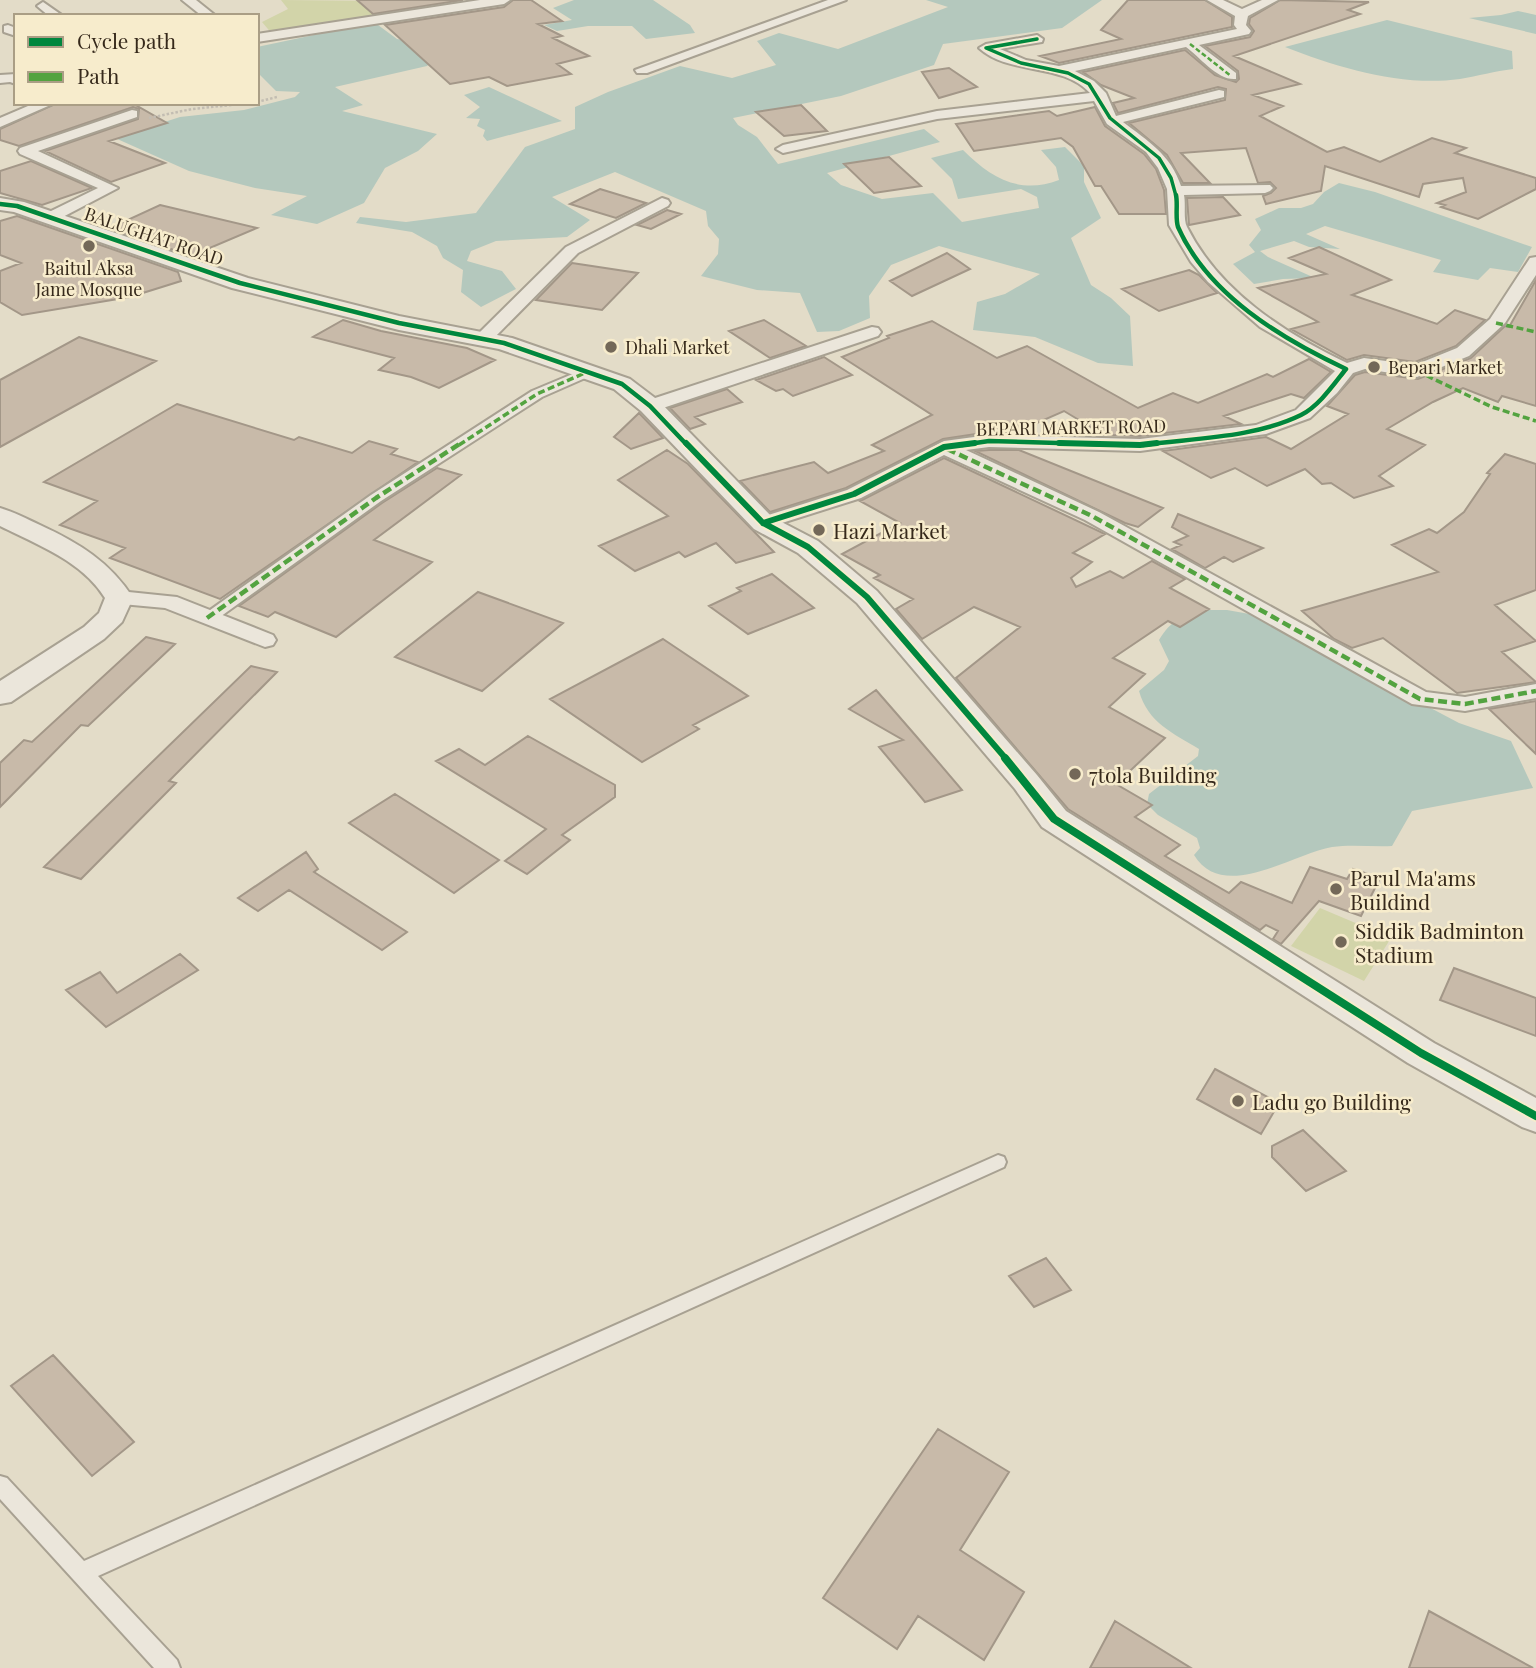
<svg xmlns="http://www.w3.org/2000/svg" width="1536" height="1668" font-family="'Playfair Display',serif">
  <rect width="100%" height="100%" fill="#e3dcc8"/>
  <path fill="#d2d4a9" d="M281 0 380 1 394 16 273 35 262 22 288 9Z
    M1320 908 1391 938 1364 981 1291 946Z"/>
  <path fill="#b4c8bd" d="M574 0H653L690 25 695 33 646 39 632 26H588L557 31 544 25 572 20 553 8Z
    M926 0H1102L1062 28 943 44 934 65 841 96 733 118 738 125 757 137 778 164 924 129 940 142 827 173 841 185 882 199 933 193 962 222 1039 208 1037 197 1021 189 958 199 952 179 931 158 963 150C991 178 1020 195 1059 180L1056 167 1041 150 1065 147 1084 166V182L1101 218 1071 238 1091 285 1111 298 1130 316 1133 366 1098 363 1035 337 973 330 977 302 1005 294 1040 274 939 246 891 265 869 296 870 318 839 331 817 332 800 293 757 290 701 276 718 254 719 239 708 226 706 211 615 172 552 197 590 220 567 237 496 241 471 251 467 261 502 271 516 289 481 307 461 292 463 270 443 258 437 246 412 232 356 223 360 217 406 222 476 213 525 147 575 129V107L608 92 680 66 732 78 776 65 757 41 779 33 838 49 948 7Z
    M1518 11 1536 15V34L1469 18 1501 15Z
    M1387 20 1512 51 1513 69C1495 71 1478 76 1460 79 1401 87 1339 68 1285 47Z
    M366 24 378 25 397 39 409 41 431 62 427 66 335 87 363 105 342 111 437 134 418 151 385 168 364 203 317 224 271 215 307 196 255 188 189 171 115 138 180 117 244 110 295 97 300 92 276 91 257 72V47Z
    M489 87 562 121 487 141 483 136 485 130 477 126 480 119 466 118 480 107 464 95Z
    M1339 183 1375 192 1532 247 1518 272 1490 268 1478 280 1433 272 1441 260 1325 226 1306 234 1340 249 1309 247 1294 241 1260 251 1268 257 1315 278 1283 279 1254 284 1233 264 1255 252 1249 245 1261 230 1255 219 1279 208H1301L1313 204 1324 192Z
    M1205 610H1227L1255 615 1459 723 1511 741 1533 788 1412 811 1392 846C1372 847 1351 844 1332 847 1292 854 1223 903 1194 855L1200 848 1197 838 1158 815 1147 804 1149 794 1198 756 1199 749C1173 733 1148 723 1139 691L1164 670 1169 661 1159 640C1171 620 1183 615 1205 610Z"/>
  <path fill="#c8baa9" stroke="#a39788" stroke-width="2" d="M357 0H463L373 14Z
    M513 0H531L562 21 538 24 562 36 553 38 589 56 557 64 571 74 507 86 489 77 450 84 385 25 504 7Z
    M1128 0H1205L1232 17V27L1059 63 1040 56 1121 39 1101 30Z
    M1280 0 1369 2 1348 10 1360 14 1234 56 1300 84 1253 95 1283 106 1260 116 1327 152 1344 147 1380 162 1432 138 1466 148 1455 153 1536 178V189L1478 219 1441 207 1445 205 1437 203 1466 192 1463 178 1423 184 1419 197 1325 166 1321 191 1266 204 1263 196 1271 193 1276 188 1270 182 1258 183 1246 148 1181 153 1210 183H1183L1167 155 1129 123 1225 100 1226 89 1218 87 1118 113 1113 103 1134 98 1101 85 1083 72 1185 50 1215 75 1236 82 1239 79 1238 71 1205 46 1250 37 1254 31 1249 24 1250 18Z
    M949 68 977 87 939 98 922 72Z
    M57 103H132L167 123 109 141 165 163 111 182 45 151 138 119 139 109 133 107 19 146 0 140V129Z
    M801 105 827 131 784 136 756 112Z
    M1095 107 1105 126 1144 154 1156 169 1164 190 1166 214H1119L1101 186H1095L1073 147 1061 138 974 151 956 124 1049 111 1057 116Z
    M889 157 921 186 874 193 844 164Z
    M31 161 92 188 42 205 0 193V171Z
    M600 189 646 203 616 218 570 204Z
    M1223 197 1240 215 1189 225 1187 198Z
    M160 205 257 228 191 256 110 228Z
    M667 210 681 214 651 229 637 225Z
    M17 216 178 272 181 281 130 297 22 315 0 302V271L21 263 0 255V221Z
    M1319 247 1391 280 1352 295 1437 324 1455 310 1485 320 1456 346 1415 362 1364 355 1347 360 1291 329 1318 322 1258 288 1326 274 1289 258Z
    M947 253 970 269 912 296 890 281Z
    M572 263 638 273 602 310 536 300Z
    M1189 270 1199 275 1217 293 1159 311 1122 289Z
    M1536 280V406L1502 396 1498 402 1463 388 1433 402 1387 429 1425 445 1379 476 1393 486 1354 498 1331 483 1322 484 1305 469 1267 486 1235 468 1211 478 1163 451 1266 437 1291 449 1348 414 1327 406 1355 375 1365 372 1418 379 1471 358 1505 326 1509 327Z
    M343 320 381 331 467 348 495 360 439 388 411 377 379 370 394 358 313 337Z
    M764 320 806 346 770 358 729 331Z
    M932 321 997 358 1027 346 1138 408 1173 393 1198 403 1267 374 1273 377 1309 359 1331 372 1304 398 1291 394 1224 416 1241 424 1140 436 1104 435 1064 411 1014 433 989 432 943 439 846 488 770 512 740 481 814 462 828 473 884 451 872 445 932 415 842 357 889 338 887 336Z
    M79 337 156 361 0 447V380Z
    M824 357 852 375 793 396 783 389 776 391 756 380Z
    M727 389 742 402 695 417 705 424 690 429 670 408Z
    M177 404 294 440 299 437 352 453 369 441 397 449 391 454 418 462 220 599 110 558 125 548 60 525 97 501 44 482Z
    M639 413 663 438 631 449 614 437Z
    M667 450 688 464 774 552 736 563 716 543 685 557 679 552 635 571 599 546 668 516 618 480Z
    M989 450H1019L1163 508 1138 527 1125 523 975 451Z
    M1505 454 1536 464V590L1495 605 1536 641 1502 652 1536 682 1457 693 1383 638 1352 648 1334 639 1302 611 1438 572 1392 545 1429 529 1437 533 1464 512 1490 474 1487 473Z
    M944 458 1105 534 1073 553 1092 562 1071 578 1076 587 1110 571 1123 578 1152 561 1185 579 1170 588 1209 609 1180 627 1168 621 1113 658 1145 674 1109 707 1165 738 1116 784 1152 805 1135 817 1180 845 1165 856 1229 893 1241 882 1292 903 1310 867 1347 879 1353 869 1380 878 1361 916 1319 901 1281 944 1273 939 1278 931 1266 925 1260 930 1068 809 956 678 1020 627 974 607 922 639 896 609 913 599 874 578 880 575 842 554 900 523 860 501Z
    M437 468 461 475 374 540 432 562 336 637 275 612 268 617 239 606 382 503Z
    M1178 514 1263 548 1233 562 1224 557 1205 568 1172 549 1181 545 1174 542 1188 536 1172 527Z
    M772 574 814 608 748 634 709 606 741 591 737 588Z
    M478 592 563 623 482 691 395 657Z
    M146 637 175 644 88 726 81 725 0 807V763L24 740 32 742Z
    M663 639 748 696 693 725 699 729 642 762 550 699Z
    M251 666 277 672 169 781 176 783 81 879 44 867Z
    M876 690 916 736 962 790 925 802 879 747 903 740 849 709Z
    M1536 701V754L1489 709Z
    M528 736 615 785V797L562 835 570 840 527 874 505 861 546 829 436 761 459 749 485 765Z
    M395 794 499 860 454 893 349 823Z
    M306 852 318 869 314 872 407 932 382 950 289 890 258 911 238 898Z
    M180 954 198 970 106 1027 66 990 100 972 117 993Z
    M1454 968 1536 998V1036L1440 1000Z
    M1215 1069 1279 1103 1261 1134 1197 1099Z
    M1303 1130 1346 1171 1306 1191 1272 1157V1146Z
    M1046 1258 1071 1290 1034 1307 1009 1276Z
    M53 1355 134 1442 92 1476 11 1386Z
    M938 1429 1009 1472 960 1550 1024 1592 984 1660 918 1616 897 1649 823 1598Z
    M1429 1611 1533 1668H1409Z
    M1115 1621 1191 1668H1090Z"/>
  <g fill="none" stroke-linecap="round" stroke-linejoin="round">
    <g stroke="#a8a192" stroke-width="4">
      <path id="service" d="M998 1155 1004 1157 1006 1162 1004 1167 98 1576 177 1660 180 1668H154L0 1499V1476L7 1478 84 1561Z"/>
    </g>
    <g stroke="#a8a192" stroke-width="4">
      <path id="pedestrian" d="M587 368 592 369V375L542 397 381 501 213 622 207 623 199 618 371 495 532 391Z"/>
    </g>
    <g stroke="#a8a192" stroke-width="4">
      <path id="minor" d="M182 0H196L216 16H202Z
        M480 0H510L504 4 257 42V34Z
        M828 0H846L647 73H637L635 70Z
        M1207 0H1223L1242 9 1262 0H1278L1248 16 1246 25 1251 31 1249 34 1199 45 1236 73V79C1218 81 1200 57 1186 47L1075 71 1094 81 1106 93 1116 116 1219 90 1224 91V97L1123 122C1148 141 1171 155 1181 186L1270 185 1273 188 1270 191 1265 193 1184 195C1186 205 1183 219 1187 227 1219 291 1284 333 1347 363L1364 358 1415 365 1457 348 1490 319 1530 258 1536 257V275L1505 323 1469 356 1417 377 1365 369 1353 373 1337 393 1310 418 1266 434 1140 451 989 447 966 450 1099 512 1426 692 1465 697 1536 684V698L1465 711 1412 704 1085 520 944 455 861 498 763 529 756 527 752 523 756 519 847 490 944 441 989 435 1140 439 1256 425 1296 410 1335 371 1260 327 1208 282 1191 262 1169 225 1167 189 1158 168 1146 152 1107 124 1094 101 937 119 783 153 776 149 783 145 937 111 1090 93C1062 62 1010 76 979 48L986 44 1037 35 1043 39 1042 42 1000 49 1026 60 1059 66 1237 29 1234 25 1235 16Z
        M43 2 63 16H49L37 6Z
        M8 25 16 28V36L4 32V26Z
        M16 74V84L10 82 0 83V75Z
        M35 103H55L0 127V118Z
        M132 110 137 111V117L38 151 118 188 57 220H45L43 217 45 214 98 188 20 154 18 151 20 148Z
        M662 198 668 200 670 203 668 206 578 253 489 343H477L474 339 477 335 566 247Z
        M872 327 878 328 881 332 878 336 657 410H643L640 406 643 402Z
        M119 591 177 597 273 635 276 640 273 645 265 647 165 608 111 603 108 598 111 593Z"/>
    </g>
    <g stroke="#a8a192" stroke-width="4">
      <path id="tertiary" d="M0 198 24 202 248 278 399 316 512 338 630 379 659 401 772 517 818 541 877 591 1037 775 1066 811 1434 1043 1536 1098V1132L1522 1127 1408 1063 1042 827 1015 789 857 603 798 553 754 529 641 411 614 389 499 349 399 330 232 288 14 212 0 210Z
        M0 508C14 512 27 519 40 525 79 543 110 562 133 598L122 622 104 639 11 702 0 704V681L84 627 99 613 105 598C82 561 38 545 0 526Z"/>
    </g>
    <path stroke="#c3bdb2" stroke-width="2.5" stroke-dasharray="2.5 2" stroke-linecap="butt" d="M257 102 277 97
      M149 118 192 109 251 103"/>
    <use href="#service" fill="#ebe6db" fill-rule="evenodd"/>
    <use href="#pedestrian" fill="#ebe6db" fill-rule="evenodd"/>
    <use href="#minor" fill="#ebe6db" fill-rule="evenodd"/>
    <use href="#tertiary" fill="#ebe6db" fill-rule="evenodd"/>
    <path stroke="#53a340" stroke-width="2.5" stroke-dasharray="5 2.5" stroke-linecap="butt" d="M1190 44 1231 76"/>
    <path stroke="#53a340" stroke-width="3.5" stroke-dasharray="7 3.5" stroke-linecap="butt" d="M1496 323 1536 332
      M1417 371 1492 407 1536 421
      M459 445 537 394 587 372"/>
    <path stroke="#53a340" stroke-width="4.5" stroke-dasharray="9 4.5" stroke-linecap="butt" d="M947 449 1092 516 1420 699 1465 704 1536 691
      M207 618 376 498 461 443"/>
    <g stroke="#f7eccc" stroke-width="6">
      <path id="cycleway-far3" d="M1037 39 986 48 1021 63 1068 73 1089 84 1110 118 1159 158 1171 178 1176 196"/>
    </g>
    <g stroke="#f7eccc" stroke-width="7">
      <path id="cycleway-far2" d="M0 204 17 206 240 283 399 323 504 343 622 384 650 406 687 445
        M962 445 989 441 1125 445
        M1143 445C1195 438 1254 438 1301 415 1319 406 1334 384 1346 369 1282 339 1208 295 1178 227 1175 218 1178 204 1176 195"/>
    </g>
    <g stroke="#f7eccc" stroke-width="10">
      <path id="cycleway-far1" d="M686 443 763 523 808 547 867 597 1007 760
        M1059 443 1140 445 1157 443
        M763 523 854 494 944 447 975 443"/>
    </g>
    <g stroke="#f7eccc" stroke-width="12">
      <path id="cycleway" d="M1005 758 1054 819 1421 1053 1536 1116"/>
    </g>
    <use href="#cycleway-far3" stroke="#00873e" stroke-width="3.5"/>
    <use href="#cycleway-far2" stroke="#00873e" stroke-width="4.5"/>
    <use href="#cycleway-far1" stroke="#00873e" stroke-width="6"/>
    <use href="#cycleway" stroke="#00873e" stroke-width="8"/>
  </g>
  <g fill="#736858" stroke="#f7eccc" stroke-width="2.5">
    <circle cx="89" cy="246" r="7"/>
    <circle cx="611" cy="347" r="7"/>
    <circle cx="1374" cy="367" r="7"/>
    <circle cx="819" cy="530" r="7"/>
    <circle cx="1075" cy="774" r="7"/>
    <circle cx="1336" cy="889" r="7"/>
    <circle cx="1341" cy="942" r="7"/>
    <circle cx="1238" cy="1101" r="7"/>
  </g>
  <g text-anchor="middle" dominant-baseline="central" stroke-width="5" stroke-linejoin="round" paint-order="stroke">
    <g font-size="18" fill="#36291b" stroke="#f7eccc">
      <text transform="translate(154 236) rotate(19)">BALUGHAT ROAD</text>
      <text transform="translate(1071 427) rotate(-1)">BEPARI MARKET ROAD</text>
    </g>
    <g font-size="18" fill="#36291b" stroke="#f7eccc" text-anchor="start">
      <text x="89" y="268" text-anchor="middle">Baitul Aksa<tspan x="89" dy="21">Jame Mosque</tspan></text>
      <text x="625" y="347">Dhali Market</text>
      <text x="1388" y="367">Bepari Market</text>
    </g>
    <g font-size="21" fill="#36291b" stroke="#f7eccc" text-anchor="start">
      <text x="833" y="530">Hazi Market</text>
      <text x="1089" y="774">7tola Building</text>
      <text x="1350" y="877">Parul Ma'ams<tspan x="1350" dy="24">Buildind</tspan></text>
      <text x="1355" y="930">Siddik Badminton<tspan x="1355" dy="24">Stadium</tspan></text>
      <text x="1252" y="1101">Ladu go Building</text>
    </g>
  </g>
  <rect x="14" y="14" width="245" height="91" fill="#f7eccc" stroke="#aa9e85" stroke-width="2"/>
  <rect x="28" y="37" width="35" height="10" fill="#00873e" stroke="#aa9e85" stroke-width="2"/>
  <text x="77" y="49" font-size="21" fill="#36291b">Cycle path</text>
  <rect x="28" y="72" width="35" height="10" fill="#53a340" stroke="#aa9e85" stroke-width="2"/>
  <text x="77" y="84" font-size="21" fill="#36291b">Path</text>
</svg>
